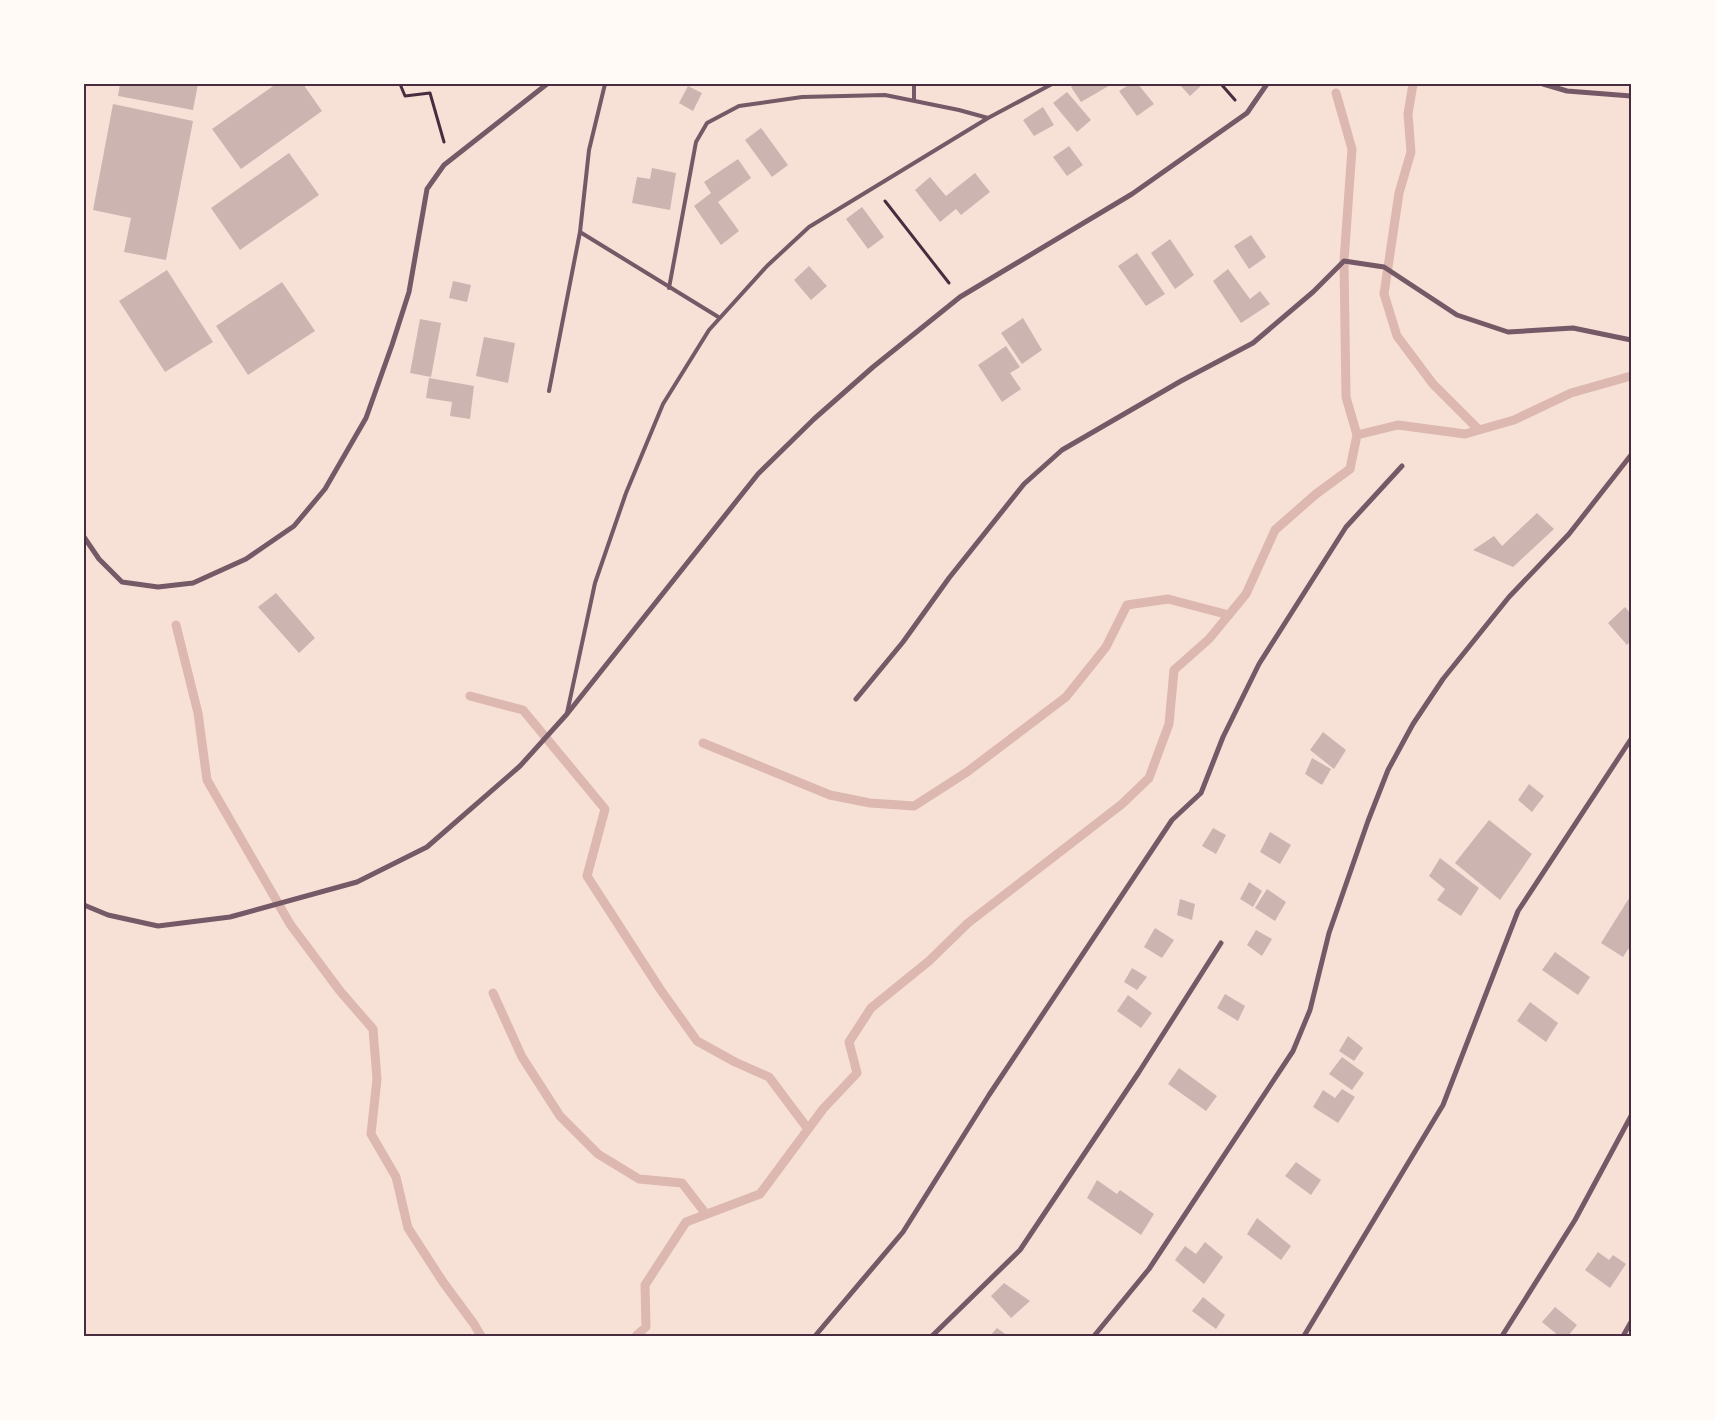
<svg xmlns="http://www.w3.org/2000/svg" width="1715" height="1420" font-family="'Titillium Web',sans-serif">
  <rect width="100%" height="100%" fill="#f7e1d7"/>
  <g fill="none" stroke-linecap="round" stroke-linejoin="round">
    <path stroke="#dcb8b0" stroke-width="9" d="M1413 84 1408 114 1411 152 1399 193 1384 294 1397 336 1433 384 1479 430
      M1357 435 1398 425 1465 434 1514 420 1571 393 1631 376
      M176 625 198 713 207 780 290 924 340 991 373 1029 377 1079 371 1134 396 1177 408 1228 443 1282 474 1324 481 1336
      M470 696 523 710 605 809 587 876 660 989 697 1041 735 1062 769 1077 808 1129
      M703 743 830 795 870 803 914 806 967 772 1066 697 1106 647 1127 605 1168 599 1229 615
      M493 993 522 1057 560 1116 598 1154 639 1179 682 1183 706 1214
      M636 1336 646 1327 645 1285 686 1222 760 1194 823 1109 857 1073 849 1042 871 1008 929 961 968 923 1122 804 1149 778 1169 724 1174 670 1209 639 1246 594 1275 530 1316 494 1350 469 1357 435 1346 397 1344 261 1352 149 1336 93"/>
  </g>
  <path fill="#ccb4b1" d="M120 84H198L193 110 118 96Z
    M276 84H303L322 111 241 169 212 129Z
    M1076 84H1112L1081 102 1071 87Z
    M1130 84H1138L1154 104 1137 116 1119 91Z
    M1179 84H1203L1190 96Z
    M688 86 702 93 693 111 679 103Z
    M1067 92 1091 120 1077 132 1053 103Z
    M113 104 193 121 166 260 124 252 131 218 93 210Z
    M1043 107 1054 125 1034 136 1023 120Z
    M761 128 788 165 772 177 745 140Z
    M1069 146 1083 165 1067 176 1053 157Z
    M289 153 319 195 240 250 211 208Z
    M738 159 751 178 718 202 739 231 721 245 694 206 711 193 704 182Z
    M652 168 676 173 670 210 632 203 637 177 650 179Z
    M975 173 990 192 961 215 956 209 940 222 915 190 930 177 946 196Z
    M862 207 884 237 868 249 846 219Z
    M1251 235 1266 257 1249 269 1234 246Z
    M1170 239 1194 275 1175 289 1151 253Z
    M1137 253 1165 294 1146 306 1118 266Z
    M809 266 827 286 811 300 794 280Z
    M1228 269 1250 299 1260 291 1270 304 1241 323 1213 281Z
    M167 270 213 342 165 372 119 301Z
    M453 281 471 285 467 302 449 298Z
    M282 282 315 331 248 375 216 326Z
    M1023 318 1042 350 1022 364 1001 333Z
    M420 319 441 323 431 377 410 373Z
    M484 337 515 343 508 383 476 376Z
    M1006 346 1020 367 1010 373 1021 389 1002 402 978 365Z
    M429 378 474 386 470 419 450 416 452 402 426 398Z
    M1537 513 1554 529 1513 567 1473 550 1494 536 1502 546Z
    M276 593 315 638 299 653 258 607Z
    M1625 607 1631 614V640L1627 645 1608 623Z
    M1323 732 1346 750 1334 769 1310 750Z
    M1312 758 1331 769 1322 785 1305 774Z
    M1529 784 1544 796 1532 812 1518 800Z
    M1489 820 1532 854 1500 900 1455 863Z
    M1213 828 1226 835 1216 854 1202 846Z
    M1270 832 1291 845 1280 864 1260 852Z
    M1440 858 1479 888 1461 916 1437 900 1445 889 1429 876Z
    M1249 882 1262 891 1253 907 1240 899Z
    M1267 889 1286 902 1275 921 1255 908Z
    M1631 895V945L1623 957 1601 943Z
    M1180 899 1195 904 1192 920 1177 915Z
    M1155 928 1174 940 1162 958 1144 947Z
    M1256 930 1272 939 1262 956 1247 945Z
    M1555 952 1590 977 1578 995 1542 970Z
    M1132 968 1147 977 1137 990 1124 982Z
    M1225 994 1245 1006 1238 1021 1217 1008Z
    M1128 995 1152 1013 1141 1028 1117 1011Z
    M1530 1002 1558 1023 1546 1042 1517 1021Z
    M1348 1036 1363 1048 1354 1061 1339 1051Z
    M1342 1057 1364 1073 1352 1090 1329 1074Z
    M1179 1068 1217 1096 1206 1111 1168 1084Z
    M1342 1089 1355 1097 1338 1123 1313 1107 1323 1090 1335 1098Z
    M1296 1162 1321 1180 1311 1195 1285 1176Z
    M1097 1180 1117 1194 1120 1190 1154 1214 1141 1235 1087 1198Z
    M1257 1218 1291 1246 1281 1260 1247 1234Z
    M1205 1242 1223 1257 1204 1284 1175 1260 1185 1246 1196 1254Z
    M1598 1252 1609 1260 1613 1255 1626 1264 1610 1288 1585 1270Z
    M1004 1283 1030 1301 1011 1318 991 1296Z
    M1203 1297 1225 1315 1216 1329 1192 1311Z
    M1555 1307 1577 1325 1568 1336H1559L1542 1322Z
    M997 1328 1008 1336H990Z"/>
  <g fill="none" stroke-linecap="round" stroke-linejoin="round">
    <path stroke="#4a2c40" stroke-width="3" d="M400 84 405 96 430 93 444 142
      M1221 84 1235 100
      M885 201 949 283"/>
    <path stroke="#755966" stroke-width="4" d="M914 84V101
      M580 232 720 318
      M669 288 696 142 707 123 739 106 802 97 885 95 959 110 988 118
      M549 391 580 232 589 150 605 84
      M567 713 595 583 626 493 663 404 709 330 767 266 809 227 988 118 1052 84"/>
    <path stroke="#755966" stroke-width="5" d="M1543 84 1567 91 1631 96
      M84 537 99 559 122 582 158 587 193 583 246 559 294 526 325 489 366 418 392 345 409 292 427 189 444 165 547 84
      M856 699 903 642 949 578 1024 484 1062 450 1181 381 1253 343 1313 292 1344 261 1384 267 1457 315 1508 332 1573 328 1631 340
      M84 905 108 915 158 926 230 917 357 882 427 847 520 766 567 714 758 474 814 419 873 367 960 297 1132 194 1247 113 1267 84
      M815 1336 903 1232 989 1095 1172 820 1201 793 1223 737 1259 664 1346 527 1402 466
      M932 1336 1020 1250 1139 1072 1221 943
      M1094 1336 1149 1269 1293 1051 1310 1010 1329 933 1368 821 1388 770 1413 724 1443 679 1509 597 1569 534 1631 455
      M1304 1336 1443 1105 1518 911 1631 739
      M1502 1336 1575 1220 1631 1116
      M1623 1336 1631 1322"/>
  </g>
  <rect width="1715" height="1420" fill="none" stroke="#fffaf5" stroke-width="170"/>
  <rect x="85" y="85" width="1545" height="1250" fill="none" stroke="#4a2c40" stroke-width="2"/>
</svg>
